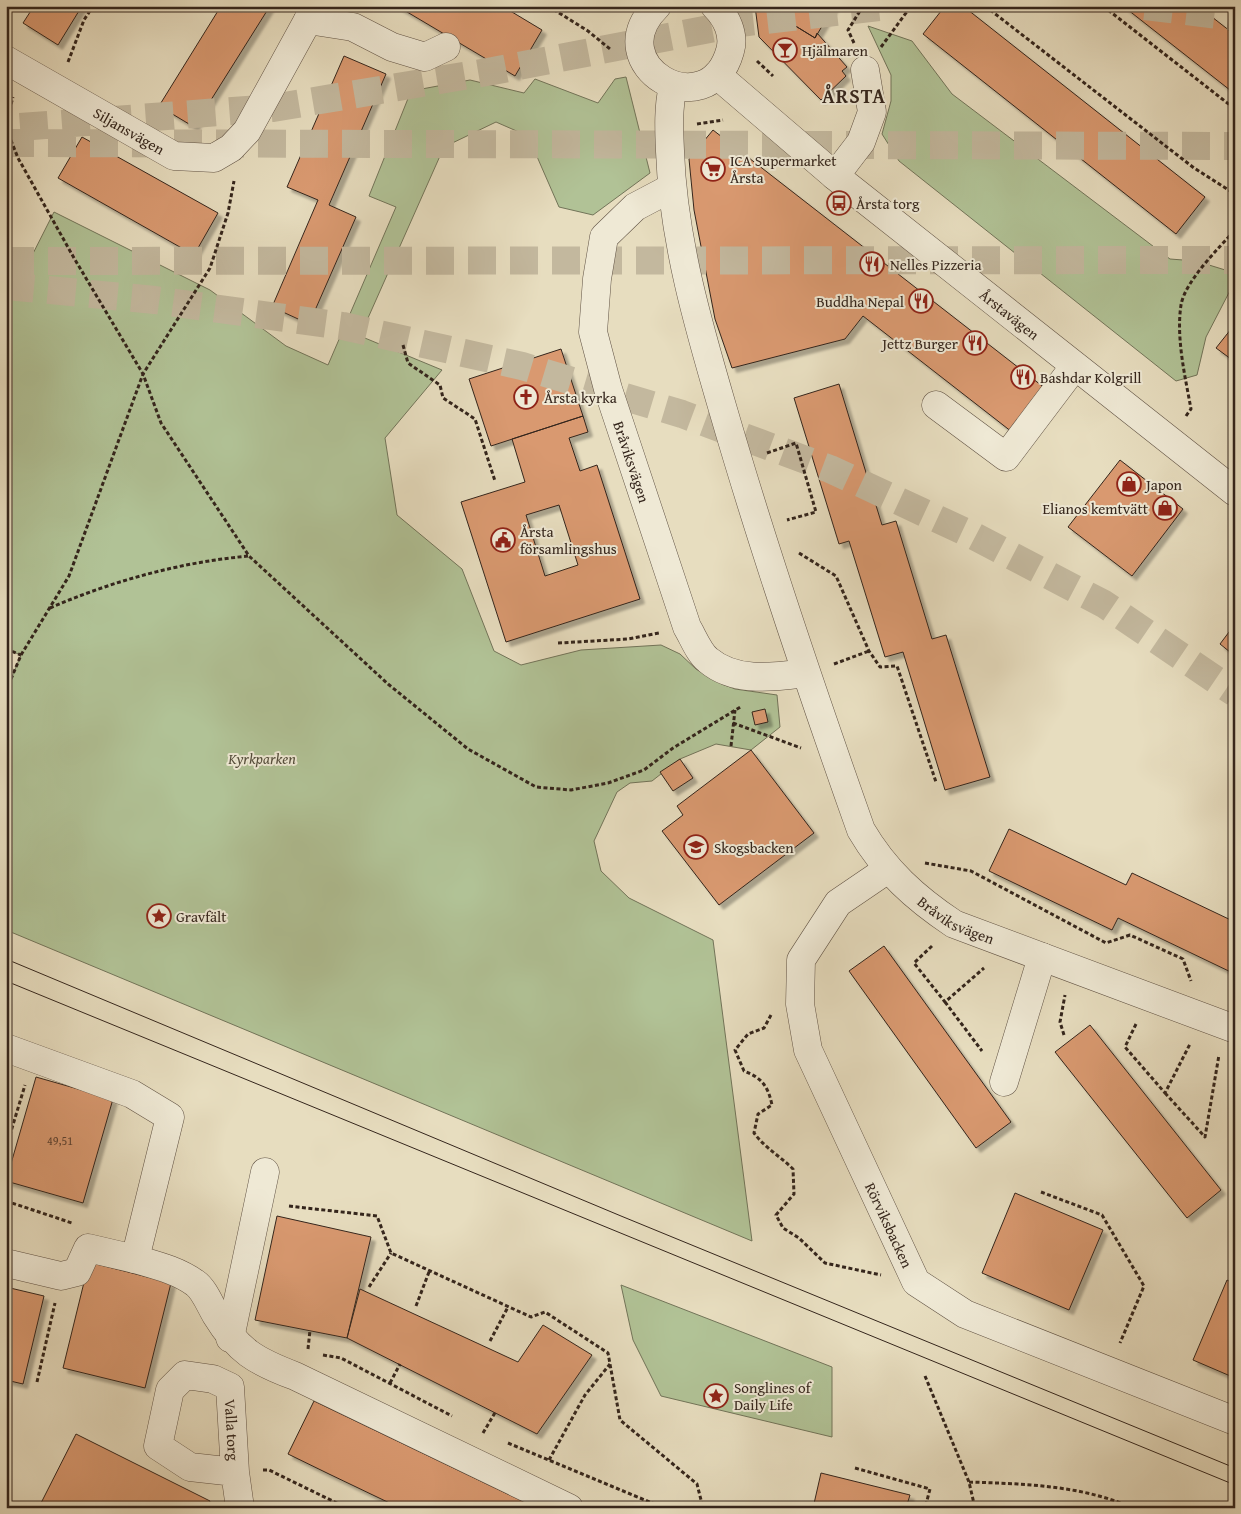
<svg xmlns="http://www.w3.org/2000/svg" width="1241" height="1514" font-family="'Gentium Book Plus',serif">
  <defs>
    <filter id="shadow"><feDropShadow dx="4.5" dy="4.5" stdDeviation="1" flood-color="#0004"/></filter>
  </defs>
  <rect width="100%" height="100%" fill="#e7ddbf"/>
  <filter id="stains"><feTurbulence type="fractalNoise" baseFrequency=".004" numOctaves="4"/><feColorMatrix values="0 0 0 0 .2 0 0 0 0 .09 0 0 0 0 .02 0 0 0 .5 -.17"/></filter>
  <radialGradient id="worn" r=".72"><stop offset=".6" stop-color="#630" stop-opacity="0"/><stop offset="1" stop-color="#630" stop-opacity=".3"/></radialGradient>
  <path fill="#b1c296" stroke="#727459" d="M868 26 912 41 952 94 1170 259 1196 261 1235 273V281L1206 337 1197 375 1176 381 899 161 882 134 891 101V75Z
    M626 77 650 173 593 215 559 207 528 136 496 122 444 147 360 336 442 370 385 438 397 515 462 569 494 651 521 665 581 650 661 645 680 654 696 669 722 684 735 689 777 695 780 727 751 750 716 744 680 759 652 781 630 783 617 792 594 841 601 871 629 898 713 940 752 1241 6 930V691L21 655 6 649V307L54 212 210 290 286 346 328 365 396 207 369 196 411 91 470 80 524 93 535 79 598 103 615 79Z
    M621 1285 832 1367V1437L661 1396 633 1340Z"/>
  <path fill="#d99970" stroke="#34251c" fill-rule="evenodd" filter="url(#shadow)" d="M34 6H82L58 45 23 23Z
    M221 6H270L194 127 159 106Z
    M397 6H502L542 30 515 76Z
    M755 6H763L815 38 817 33 847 67 842 71 846 76 821 100 759 37Z
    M763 6H834L815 38Z
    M945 6H963L1205 197 1176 234 923 34Z
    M1123 6H1198L1235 35V94Z
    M344 56 386 74 329 205 356 217 309 324 272 307 318 200 287 187Z
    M713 130 1046 389 1012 432 863 316 845 339 732 368 715 319 694 210 689 159Z
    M82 137 218 213 194 255 58 178Z
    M1235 324V362L1216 348Z
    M561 349 583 416 491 446 469 379Z
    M839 384 882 525 896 521 932 639 946 635 990 777 945 790 903 652 885 657 849 541 839 544 794 398Z
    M583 416 588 432 569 438 580 471 597 465 640 599 506 642 461 502 525 482 512 439ZM559 505 578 565 545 576 526 515Z
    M1120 460 1183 509 1132 576 1068 527Z
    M1235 624V656L1220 644Z
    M765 709 768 722 755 725 752 712Z
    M751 750 814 833 719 905 662 831 683 815 677 806Z
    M680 759 693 778 673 791 660 772Z
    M1009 829 1126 885 1132 873 1235 922V974L1118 918 1112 930 989 871Z
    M884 946 1011 1122 976 1148 849 971Z
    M1090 1025 1221 1190 1187 1218 1055 1052Z
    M36 1077 113 1099 83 1203 6 1181Z
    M1015 1193 1103 1230 1069 1310 982 1273Z
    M277 1216 371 1237 347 1338 255 1320Z
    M89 1262 171 1283 145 1388 63 1368Z
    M1227 1280 1235 1284V1378L1193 1360Z
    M6 1287 44 1296 23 1384 6 1380Z
    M360 1289 518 1362 543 1325 592 1355 537 1434 347 1338Z
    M314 1401 537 1508H400L329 1474 288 1454Z
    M76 1434 210 1501 207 1508H44L40 1505Z
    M821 1473 910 1495 906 1508H813Z"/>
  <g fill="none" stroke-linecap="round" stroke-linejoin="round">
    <path stroke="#c3b89e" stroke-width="28" stroke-dasharray="28 14" stroke-linecap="butt" d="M1145 6 1235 17
      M20 127 273 108 493 71 740 23 889 6
      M6 143 1235 146
      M6 261 1235 260
      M6 286 155 300 343 326 522 366 682 414 830 469 974 536 1104 604 1235 693"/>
    <g stroke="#615345" stroke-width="29">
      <g id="minor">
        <path d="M657 6C597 65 708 129 730 51 735 34 726 17 715 6"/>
        <path d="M308 20 353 27 392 47 425 57 446 47"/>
        <path id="s1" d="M6 60 174 156 214 158 231 148 247 131 308 20"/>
        <path id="s2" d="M717 75 835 176 1235 492"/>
        <path id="s3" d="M673 86C668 108 669 129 670 151 673 240 699 328 724 413 765 554 812 692 861 830 885 871 915 898 954 924L1235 1029"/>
        <path d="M835 176 861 142 872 112 865 70"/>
        <path id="s4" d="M671 188 635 207 604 237 597 279 593 332 608 389 687 627C693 637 699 653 708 660 735 683 773 677 805 673"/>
        <path d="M936 405 1006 457 1074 367"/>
        <path id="s5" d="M888 869 838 903 801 960 800 1004 808 1050 916 1282 965 1314 1235 1421"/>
        <path d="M6 1048 132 1094 170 1117 135 1259C155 1265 177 1270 195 1283 204 1289 210 1305 216 1315 238 1351 255 1361 295 1376L569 1508"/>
        <path d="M1004 1082 1042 957"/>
        <path d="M6 1263 61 1276 77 1272 88 1248 135 1259"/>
        <path d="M230 1338 265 1172"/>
        <path id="s6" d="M235 1472 190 1467 158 1446 170 1390 185 1375 213 1379 230 1387 235 1472 240 1508"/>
      </g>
    </g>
    <path stroke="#34251c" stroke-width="3" stroke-dasharray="4 2.5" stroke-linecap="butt" d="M548 6 588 31 610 49
      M985 6 1194 168 1235 194
      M1103 6 1235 109
      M854 43 848 30 863 6
      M881 47 911 6
      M757 61 773 76
      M68 62 84 20 93 6
      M6 123 13 97
      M697 124 723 120
      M6 128 18 158 74 258 143 374 161 423 249 556 388 684 468 749 536 787 571 790 608 783 644 770 673 748 742 706
      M403 345 408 363 440 385 443 398 475 419 495 481
      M1186 416 1191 409C1185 376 1176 338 1181 305 1185 281 1219 248 1235 230
      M767 453 796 443 816 512 787 520
      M799 553 836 576 869 651 880 667 897 666 936 782
      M50 608C112 581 181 562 249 556
      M558 643 628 639 659 633
      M6 649 21 655
      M834 664 869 651
      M6 691 21 655 69 576 143 374 210 268 228 213 234 181
      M733 723 801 748
      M731 746 735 710
      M925 863 971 871 1106 943 1130 935 1183 959 1191 981
      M932 946 914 963 945 1002 984 968
      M945 1002 982 1051
      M771 1015 764 1028 748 1034 735 1050 744 1071C762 1078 768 1086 772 1105L758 1114 754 1133C765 1148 780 1156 793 1169L794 1194 776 1215 783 1228 799 1238 825 1263 881 1275
      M1136 1024 1125 1047 1165 1093 1190 1044
      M1064 1035 1060 1022 1065 995
      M1165 1093 1205 1137 1219 1055
      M6 1148 25 1085
      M1041 1192 1102 1215 1144 1286 1120 1343
      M6 1201 72 1223
      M289 1206 377 1216 391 1253 531 1317 545 1312 608 1353 620 1420 697 1484 703 1508
      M369 1287 391 1253
      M416 1306 429 1272
      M490 1341 508 1307
      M308 1349 310 1330
      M323 1355 341 1358 452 1416
      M925 1376 969 1482 975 1508
      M37 1382 55 1303
      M390 1383 400 1364
      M483 1433 496 1411
      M508 1443 664 1508
      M549 1460 585 1395 610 1364
      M855 1468 930 1489 925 1508
      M263 1470H269L347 1508
      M969 1482C1025 1484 1081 1485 1133 1508"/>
    <use href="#minor" stroke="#efe9d5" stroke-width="28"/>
    <path stroke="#34251c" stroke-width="1" d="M6 959 621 1216 1235 1468
      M6 981 1235 1485"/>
  </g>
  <defs>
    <g id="bar-ring" transform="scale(1.25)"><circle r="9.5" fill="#efe9d5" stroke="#8f2418" stroke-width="1.5"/><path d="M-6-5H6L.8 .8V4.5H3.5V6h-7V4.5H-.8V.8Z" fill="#8f2418"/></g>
    <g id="supermarket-ring" transform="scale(1.25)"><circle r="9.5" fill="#efe9d5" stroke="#8f2418" stroke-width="1.5"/><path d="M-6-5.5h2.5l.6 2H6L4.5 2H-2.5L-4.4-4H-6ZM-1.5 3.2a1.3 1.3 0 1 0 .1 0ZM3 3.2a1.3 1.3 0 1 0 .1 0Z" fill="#8f2418"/></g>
    <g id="bus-ring" transform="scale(1.25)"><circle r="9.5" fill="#efe9d5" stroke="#8f2418" stroke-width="1.5"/><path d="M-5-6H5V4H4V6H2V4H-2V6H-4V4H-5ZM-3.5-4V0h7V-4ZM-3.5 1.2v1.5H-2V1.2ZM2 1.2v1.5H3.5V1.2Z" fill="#8f2418"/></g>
    <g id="restaurant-ring" transform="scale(1.25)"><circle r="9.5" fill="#efe9d5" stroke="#8f2418" stroke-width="1.5"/><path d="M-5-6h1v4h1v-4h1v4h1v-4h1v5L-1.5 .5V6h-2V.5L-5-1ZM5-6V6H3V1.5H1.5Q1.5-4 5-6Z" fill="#8f2418"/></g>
    <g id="church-ring" transform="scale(1.25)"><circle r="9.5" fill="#efe9d5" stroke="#8f2418" stroke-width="1.5"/><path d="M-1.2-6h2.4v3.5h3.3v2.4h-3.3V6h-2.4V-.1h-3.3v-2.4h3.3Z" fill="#8f2418"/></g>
    <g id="shop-ring" transform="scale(1.25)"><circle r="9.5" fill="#efe9d5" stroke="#8f2418" stroke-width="1.5"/><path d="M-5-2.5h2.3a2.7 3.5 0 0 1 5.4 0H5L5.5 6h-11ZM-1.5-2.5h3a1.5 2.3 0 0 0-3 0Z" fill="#8f2418"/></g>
    <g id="civic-ring" transform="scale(1.25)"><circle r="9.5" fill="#efe9d5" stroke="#8f2418" stroke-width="1.5"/><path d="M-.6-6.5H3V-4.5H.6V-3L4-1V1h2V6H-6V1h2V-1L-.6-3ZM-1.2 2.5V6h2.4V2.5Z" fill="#8f2418"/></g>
    <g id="school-ring" transform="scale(1.25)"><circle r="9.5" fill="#efe9d5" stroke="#8f2418" stroke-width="1.5"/><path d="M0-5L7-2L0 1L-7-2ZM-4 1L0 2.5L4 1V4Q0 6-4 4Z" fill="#8f2418"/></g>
    <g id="sight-ring" transform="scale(1.25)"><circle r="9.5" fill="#efe9d5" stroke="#8f2418" stroke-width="1.5"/><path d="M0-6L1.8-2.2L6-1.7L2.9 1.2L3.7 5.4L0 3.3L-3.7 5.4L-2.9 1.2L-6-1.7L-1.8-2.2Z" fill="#8f2418"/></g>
  </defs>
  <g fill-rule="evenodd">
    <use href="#bar-ring" x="785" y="50"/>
    <use href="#supermarket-ring" x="713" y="169"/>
    <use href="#bus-ring" x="839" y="203"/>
    <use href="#restaurant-ring" x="872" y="264"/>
    <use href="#restaurant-ring" x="921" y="301"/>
    <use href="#restaurant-ring" x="975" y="343"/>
    <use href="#restaurant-ring" x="1023" y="377"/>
    <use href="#church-ring" x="526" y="397"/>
    <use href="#shop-ring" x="1129" y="484"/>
    <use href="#shop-ring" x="1165" y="508"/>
    <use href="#civic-ring" x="503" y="540"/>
    <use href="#school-ring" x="696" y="847"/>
    <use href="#sight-ring" x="159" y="916"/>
    <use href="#sight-ring" x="716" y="1396"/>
  </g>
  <g text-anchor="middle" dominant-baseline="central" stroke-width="4" stroke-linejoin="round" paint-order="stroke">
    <g font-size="12" fill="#5d4231">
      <text x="60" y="1140">49,51</text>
    </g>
    <g font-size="15" fill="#34251c" stroke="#efe9d5" text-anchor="start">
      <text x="802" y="50">Hjälmaren</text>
      <text x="730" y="160">ICA Supermarket<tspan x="730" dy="17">Årsta</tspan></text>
      <text x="856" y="203">Årsta torg</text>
      <text x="890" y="264">Nelles Pizzeria</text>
      <text x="904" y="301" text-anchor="end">Buddha Nepal</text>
      <text x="958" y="343" text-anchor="end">Jettz Burger</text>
      <text x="1040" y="377">Bashdar Kolgrill</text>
      <text x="544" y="397">Årsta kyrka</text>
      <text x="1146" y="484">Japon</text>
      <text x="1148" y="508" text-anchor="end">Elianos kemtvätt</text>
      <text x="520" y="531">Årsta<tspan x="520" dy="17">församlingshus</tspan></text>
      <text x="714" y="847">Skogsbacken</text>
      <text x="176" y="916">Gravfält</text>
      <text x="734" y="1387">Songlines of<tspan x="734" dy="17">Daily Life</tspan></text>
    </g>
    <g font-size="15" fill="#34251c" stroke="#efe9d5">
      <text stroke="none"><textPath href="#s1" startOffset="142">Siljansvägen</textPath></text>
      <text stroke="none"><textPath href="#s2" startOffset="378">Årstavägen</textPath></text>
      <text stroke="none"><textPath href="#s4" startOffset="315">Bråviksvägen</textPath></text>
      <text stroke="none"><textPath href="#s3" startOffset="906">Bråviksvägen</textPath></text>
      <text stroke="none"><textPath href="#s5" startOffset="412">Rörviksbacken</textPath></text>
      <text stroke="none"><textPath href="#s6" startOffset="252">Valla torg</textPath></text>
    </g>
    <g font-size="15" font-style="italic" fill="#534c3a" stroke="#efe9d5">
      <text x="262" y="758">Kyrkparken</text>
    </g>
    <g font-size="20" font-weight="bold" letter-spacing="1" fill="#34251c" stroke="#efe9d5">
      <text x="854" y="95">ÅRSTA</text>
    </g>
  </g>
  <rect width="1241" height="1514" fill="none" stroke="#e7ddbf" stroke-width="25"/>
  <rect x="8" y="8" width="1226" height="1499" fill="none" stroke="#34251c" stroke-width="2.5"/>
  <rect x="12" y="12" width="1216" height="1489" fill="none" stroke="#34251c"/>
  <rect width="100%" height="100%" filter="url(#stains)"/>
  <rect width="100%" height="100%" fill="url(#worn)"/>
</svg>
